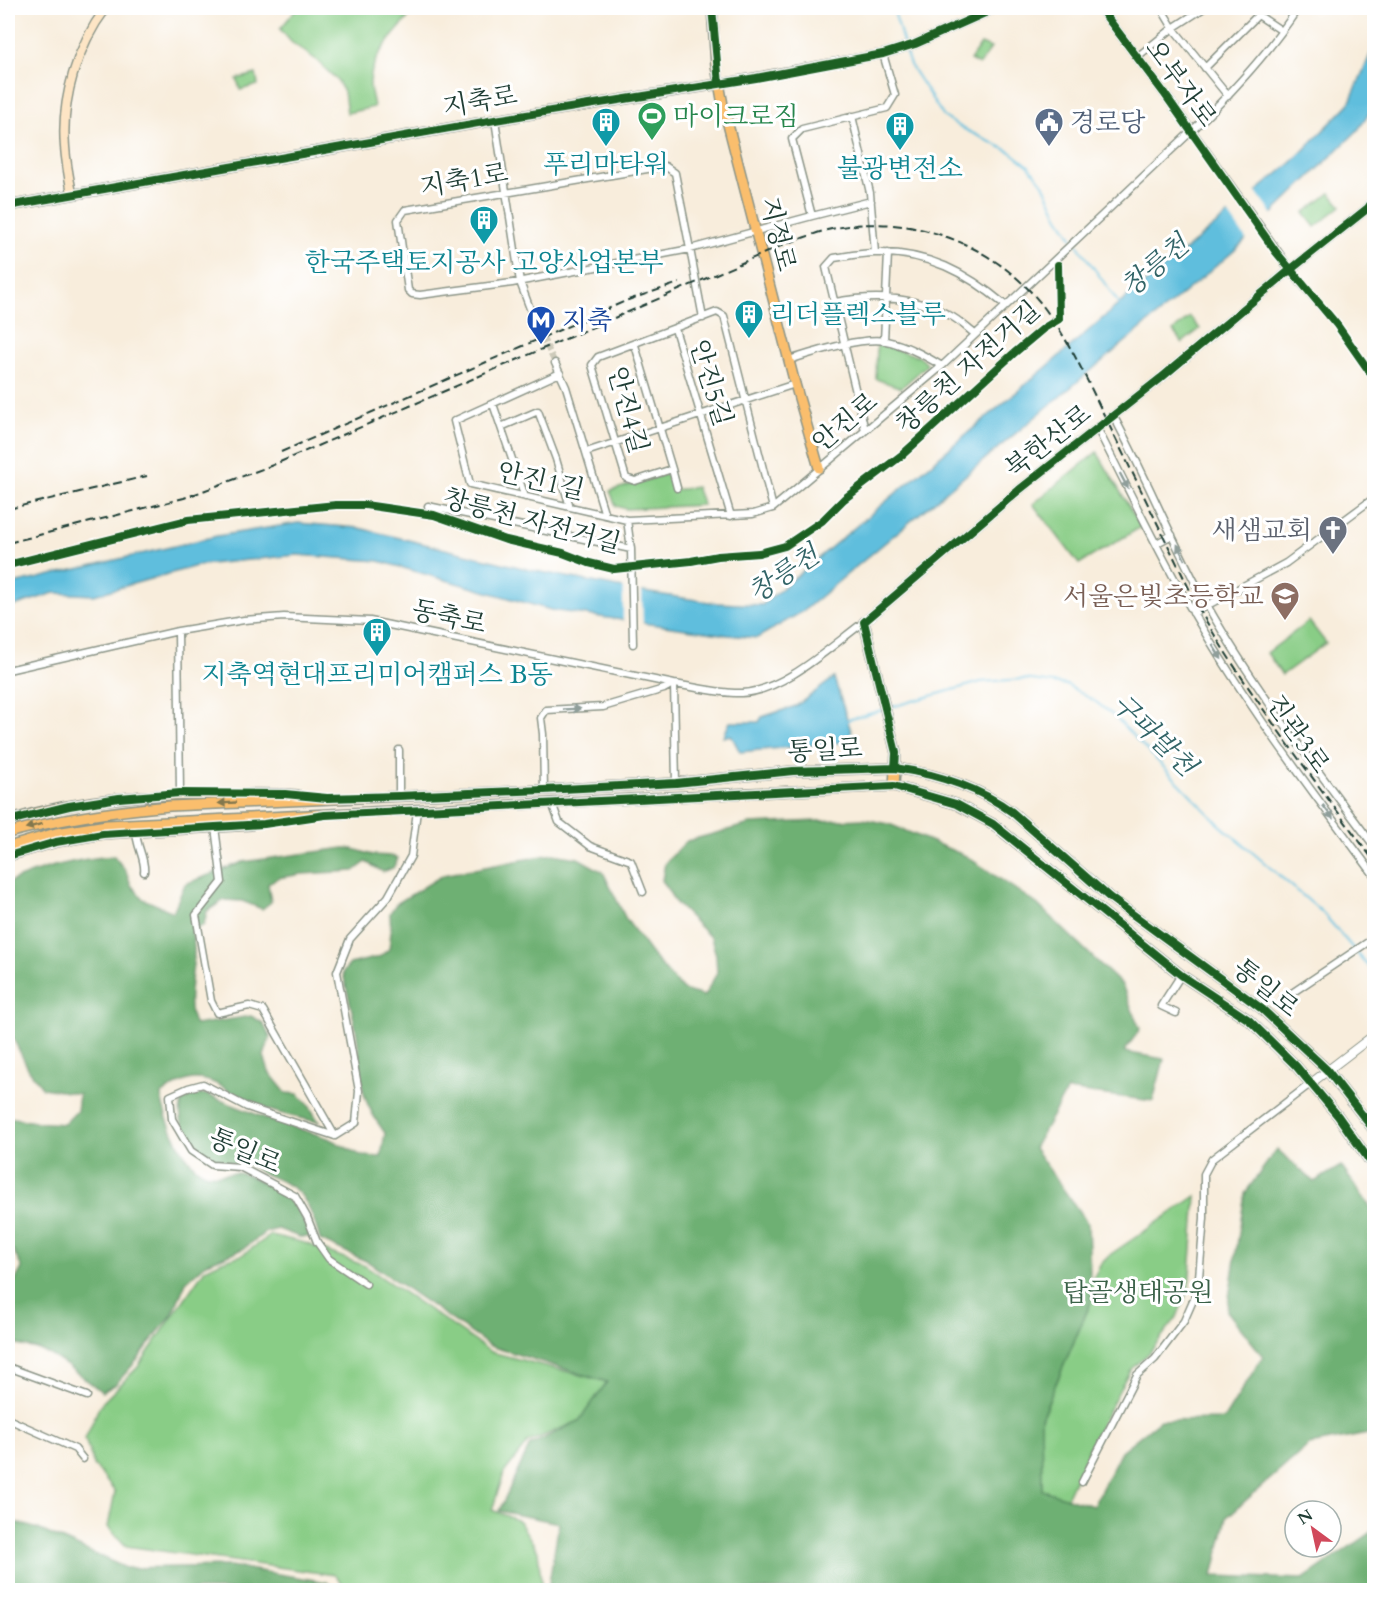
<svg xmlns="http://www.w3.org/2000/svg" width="1382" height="1598" font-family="Cardo,'Noto Serif KR',serif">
  <rect width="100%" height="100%" fill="#fff"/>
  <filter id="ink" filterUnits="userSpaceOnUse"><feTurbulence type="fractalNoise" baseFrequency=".0167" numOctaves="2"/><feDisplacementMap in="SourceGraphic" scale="12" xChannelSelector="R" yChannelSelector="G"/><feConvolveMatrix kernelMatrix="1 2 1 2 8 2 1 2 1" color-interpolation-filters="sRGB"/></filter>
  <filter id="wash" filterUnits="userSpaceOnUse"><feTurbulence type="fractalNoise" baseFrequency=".008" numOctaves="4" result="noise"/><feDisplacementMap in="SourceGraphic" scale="24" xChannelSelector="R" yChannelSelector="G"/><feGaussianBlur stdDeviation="1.35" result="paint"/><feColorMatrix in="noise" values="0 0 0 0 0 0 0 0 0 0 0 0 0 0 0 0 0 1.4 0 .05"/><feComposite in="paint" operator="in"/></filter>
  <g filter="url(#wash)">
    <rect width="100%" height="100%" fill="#f8eddc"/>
    <path fill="#89cd86" stroke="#54855d" stroke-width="1.5" d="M297 8H415C400 32 371 51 370 83 370 91 373 99 374 107L347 113 344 92 337 80 315 59 291 42 280 29Z
      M981 44 991 48 979 65 970 60Z
      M256 74 258 85 240 90 237 79Z
      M1330 193 1341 206 1315 227 1304 213Z
      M1190 317 1200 329 1182 343 1173 331Z
      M877 344 918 356 928 364 901 388 876 379Z
      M1097 452 1141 527 1079 564 1033 504Z
      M669 473 675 490 696 487 703 505 626 509 616 506 610 491Z
      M1309 621 1326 643 1282 675 1267 653Z
      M1196 1196 1189 1287 1177 1317 1149 1353 1130 1370 1097 1432 1066 1498 1042 1490 1041 1419 1091 1302V1282L1101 1264 1111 1254Z
      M271 1235 305 1243 365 1266 491 1352 607 1382 579 1421 528 1442 504 1473 492 1510 519 1521 538 1551 542 1590H348L335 1575 126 1546 108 1527 115 1492 94 1465 85 1439 100 1405 138 1367 205 1269 222 1261 242 1255Z"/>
    <path fill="#6eb073" stroke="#467654" stroke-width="1.5" d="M863 819 889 824 966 856 1037 904 1122 985 1140 1029 1124 1052 1164 1059 1153 1101 1067 1090 1034 1148 1088 1224 1091 1302 1041 1418 1042 1490 1093 1506 1121 1451 1160 1420 1224 1419 1263 1356 1227 1311 1245 1193 1277 1149 1314 1182 1341 1166 1374 1212V1433L1309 1445 1227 1517 1213 1576 1303 1579 1374 1530V1590H884L864 1585 846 1590H551L549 1583 559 1523 499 1511 530 1445 579 1421 607 1382 490 1346 368 1262 320 1240C316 1225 310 1204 299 1193 290 1184 279 1180 267 1175 261 1173 256 1169 251 1166 242 1163 232 1164 223 1161 199 1155 174 1128 182 1102L192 1096 205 1094 268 1119 328 1138 362 1156 381 1157 385 1133C356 1094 363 1080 357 1036 354 1015 347 993 343 972L350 964 379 957 389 949 391 932 390 913 396 904 443 875 553 854 578 858 603 872 626 919 655 959 683 990 704 996 717 973 716 955 711 938 675 902 662 880 665 863 687 841 750 824Z
      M344 848C354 848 360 851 369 854 378 857 389 854 398 858L393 868 383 872 366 862 354 871 302 874 278 878 268 884 271 902 262 909 242 901 224 900 207 911 204 924 192 932C192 937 194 942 194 947 195 970 183 1004 195 1025L251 1016 263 1023 270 1037 264 1056 269 1072 286 1093 298 1094 308 1104 319 1122C298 1118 275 1113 255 1105 236 1097 216 1078 195 1079 184 1079 170 1089 161 1095 164 1117 183 1164 205 1173 216 1177 226 1172 237 1173 252 1174 287 1196 296 1208 302 1217 306 1228 311 1237H299L278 1229 266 1232 243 1249 207 1263 186 1282 172 1315 153 1338 139 1358 115 1385 102 1392C87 1380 56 1356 39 1350 28 1346 18 1347 8 1341V1294L22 1268 13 1250 8 1247V1117L35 1122 64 1124 77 1111 79 1094 43 1088 29 1070 8 1028V883C39 868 78 859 114 856L126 871 131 885 143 899 173 912 185 884 243 862Z
      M8 1520 38 1529 126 1568 230 1566 327 1582 335 1590H8Z"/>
    <path fill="#5fbedd" stroke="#3f7e88" stroke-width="1.5" d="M1374 46V106L1358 130 1234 251 802 612 757 638 728 635 551 610 379 561 297 555 200 565 94 595 54 593 8 608 9 585 217 536 298 523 359 528 531 570 644 592 716 603 762 605 1049 365 1119 304 1291 163 1349 104Z
      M834 678 852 734 845 742 740 752 731 735 723 737 730 722H759L762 717 796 706Z"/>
    <path fill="#f8eddc" d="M1254 189 1274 216 1248 242 1227 212Z
      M623 585 642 588 643 626 623 623Z"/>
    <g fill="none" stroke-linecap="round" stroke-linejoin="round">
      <path stroke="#5fbedd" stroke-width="2" d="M893 8 904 45
        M905 51 910 65 944 117 964 129 1011 152 1029 166 1043 184 1058 216 1073 239
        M1076 243 1120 305
        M888 708 981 682 1024 679 1067 685 1096 702 1115 717 1219 824 1322 912 1374 973
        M847 720 883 710"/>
    </g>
  </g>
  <g filter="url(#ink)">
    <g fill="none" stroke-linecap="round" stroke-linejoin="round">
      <path stroke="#cdcaba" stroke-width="6" stroke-dasharray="6 3" stroke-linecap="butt" d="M535 322 555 363"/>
      <g stroke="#8c9588" stroke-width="9">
        <path id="minor" d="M1161 8 1173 28 1228 96
          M1253 8 1258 15 1282 31
          M1137 57 1173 28 1204 8
          M1205 68 1258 15 1262 8
          M852 116 870 193 875 253
          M495 120 520 282 535 322
          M665 166 675 173 690 249 512 283 420 295 412 294 408 290 398 220 405 210Z
          M812 216 871 201
          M835 302C874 295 913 296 949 315 958 319 967 328 975 334
          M703 318 690 249 812 216 792 139 802 129 887 108 895 95 883 54
          M675 329 731 516
          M884 341 888 253
          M635 345 672 469 635 481 626 478 592 365 598 357 717 312 724 316 773 508
          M789 360C815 352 859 337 886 341 906 345 924 355 942 366
          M555 363 566 387 605 515
          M560 373 454 421 470 484 627 520 753 514 773 508 942 366 1198 125C1235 89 1270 51 1298 8
          M493 404 525 497
          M1114 417C1147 478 1173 544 1207 605 1255 690 1316 768 1374 846
          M501 427 538 411 556 459 570 507
          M1097 428C1129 490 1159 554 1194 614 1247 706 1311 790 1374 875
          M865 430 826 267 834 258C847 256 862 253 875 253 927 251 967 273 1005 305
          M586 452 795 384
          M672 469 677 488
          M428 506 631 549
          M627 520 631 549 633 644
          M1157 543 1172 535
          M1193 613 1286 563 1374 498
          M178 631 180 793
          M8 670 178 631 244 620 284 617 370 621 674 684C696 687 720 694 742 693 784 691 831 646 864 622
          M674 684 676 783
          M399 750V796
          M544 790 543 734 541 718 546 710 603 707 664 689 673 684
          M552 803 559 822 590 846 631 861 643 892
          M215 827 222 882 196 915 211 1001 217 1013 249 1006 263 1010 335 1136
          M136 831C136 846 146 860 144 872
          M1283 999 1374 938
          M1176 1013 1161 1006 1181 975
          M366 1284 329 1259 317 1242 307 1217 295 1196 240 1167 212 1165 191 1151 172 1119 170 1096 188 1088 203 1084 247 1107 335 1136 356 1123 359 1091 337 972 350 939 388 897 411 856 417 811
          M8 1367 87 1396
          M8 1419 75 1449 83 1459
          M1082 1482 1137 1375 1155 1359 1184 1321 1198 1289 1204 1218V1174L1212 1159 1310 1084"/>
      </g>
      <g stroke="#8c9588" stroke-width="10">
        <path id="tertiary" d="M1290 270 1337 325 1374 378
          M1310 1084 1374 1035"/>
      </g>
      <g stroke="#8c9588" stroke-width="11">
        <path id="secondary" d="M1100 8 1164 93 1290 270
          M719 84 883 54 915 44 996 8
          M72 193C69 178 66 162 65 147 61 99 77 46 106 8
          M864 622 1019 490 1161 378 1290 270 1368 208 1374 199"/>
      </g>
      <g stroke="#8c9588" stroke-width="12">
        <path id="primary" d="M712 8 716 66 723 105 795 384 819 468
          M8 206 495 120 719 84
          M864 622 896 753 894 786
          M8 821C79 798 155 793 229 794 252 794 275 793 298 795
          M8 833C63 818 113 811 170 806L544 790 676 783 793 771 895 768C936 774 978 787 1012 812L1109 897 1262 1009 1327 1070 1374 1130
          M8 847 56 833 107 825 894 786 956 804 993 824 1181 975 1249 1020 1296 1066 1338 1116 1374 1167
          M8 856 56 842 103 834 251 825"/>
      </g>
      <use href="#minor" stroke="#fff" stroke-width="6"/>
      <use href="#tertiary" stroke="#fff" stroke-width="8"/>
      <use href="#secondary" stroke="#fde5c5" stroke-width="8"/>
      <use href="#primary" stroke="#fabe6d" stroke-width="9"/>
      <path stroke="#1f3d34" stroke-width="2" stroke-dasharray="9 4.5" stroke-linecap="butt" d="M281 452 628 300 679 283
        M8 509 147 476
        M8 543 184 498 273 465 788 243C804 238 820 231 836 228 915 212 1002 247 1048 313 1073 347 1090 387 1109 425 1139 486 1169 547 1199 609 1250 697 1314 779 1374 861"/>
      <g stroke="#fff" stroke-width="11">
        <path id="cycleway" d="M712 8 719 84
          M1100 8 1164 93 1276 252 1337 325 1374 378
          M8 206 495 120 756 78 883 54 915 44 996 8
          M8 565 188 520 336 505H365L434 515 506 540 563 553 589 563 614 569 691 561 718 556 759 553 785 546 822 521 844 499 902 455 1013 354 1044 328 1059 319 1058 265
          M895 768 896 753 864 622 1019 490 1161 378 1290 270 1368 208 1374 199
          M8 821 69 806 119 798 180 793 285 794 327 798 399 796 544 790 676 783 793 771 895 768C936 774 978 787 1012 812L1109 897 1262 1009 1327 1070 1374 1130
          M8 856 56 842 103 834 264 824 325 815 894 786 956 804 993 824 1181 975 1249 1020 1296 1066 1338 1116 1374 1167"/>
      </g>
      <use href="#cycleway" stroke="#1b5e20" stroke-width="8"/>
    </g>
    <defs><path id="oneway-solid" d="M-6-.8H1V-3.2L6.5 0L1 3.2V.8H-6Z" transform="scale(1.5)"/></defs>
    <g fill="#8f9e9a">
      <use href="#oneway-solid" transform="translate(1124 481) rotate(62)"/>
      <use href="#oneway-solid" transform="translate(1181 552) rotate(-116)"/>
      <use href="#oneway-solid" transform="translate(1217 652) rotate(57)"/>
      <use href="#oneway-solid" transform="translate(572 709) rotate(-3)"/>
      <use href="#oneway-solid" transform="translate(1328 812) rotate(53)"/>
    </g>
    <g fill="#82774e">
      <use href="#oneway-solid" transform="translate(227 803) rotate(177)"/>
      <use href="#oneway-solid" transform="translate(34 826) rotate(165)"/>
    </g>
  </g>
  <defs>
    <g id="stadium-pin" transform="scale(1.5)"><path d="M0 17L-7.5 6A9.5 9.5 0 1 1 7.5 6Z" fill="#2e9e5b" stroke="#fff"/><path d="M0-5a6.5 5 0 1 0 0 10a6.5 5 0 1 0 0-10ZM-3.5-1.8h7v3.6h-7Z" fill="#fff"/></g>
    <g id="building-pin" transform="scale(1.5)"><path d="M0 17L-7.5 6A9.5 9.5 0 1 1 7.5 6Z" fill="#0f9aa8" stroke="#fff"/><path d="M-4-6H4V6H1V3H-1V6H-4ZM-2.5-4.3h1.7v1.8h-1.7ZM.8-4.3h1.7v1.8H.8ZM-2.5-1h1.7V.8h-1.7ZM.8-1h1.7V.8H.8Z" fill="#fff"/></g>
    <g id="civic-pin" transform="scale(1.5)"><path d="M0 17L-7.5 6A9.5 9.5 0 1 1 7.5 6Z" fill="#5c6f8a" stroke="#fff"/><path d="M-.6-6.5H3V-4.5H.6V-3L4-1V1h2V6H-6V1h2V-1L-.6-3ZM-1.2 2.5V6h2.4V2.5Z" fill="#fff"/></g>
    <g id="metro-pin" transform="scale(1.5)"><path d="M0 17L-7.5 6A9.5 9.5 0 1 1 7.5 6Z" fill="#1a4fb4" stroke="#fff"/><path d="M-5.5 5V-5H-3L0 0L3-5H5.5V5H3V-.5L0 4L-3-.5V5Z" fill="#fff"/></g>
    <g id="church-pin" transform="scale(1.5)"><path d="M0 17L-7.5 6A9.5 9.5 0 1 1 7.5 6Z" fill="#6b7280" stroke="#fff"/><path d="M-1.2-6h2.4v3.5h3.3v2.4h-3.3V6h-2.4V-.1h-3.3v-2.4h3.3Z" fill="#fff"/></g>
    <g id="school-pin" transform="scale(1.5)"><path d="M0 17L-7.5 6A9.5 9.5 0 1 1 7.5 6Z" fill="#8d6e63" stroke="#fff"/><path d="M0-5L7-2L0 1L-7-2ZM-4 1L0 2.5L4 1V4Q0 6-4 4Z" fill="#fff"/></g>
  </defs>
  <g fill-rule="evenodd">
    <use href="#stadium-pin" x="652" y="116"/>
    <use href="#building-pin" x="606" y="122"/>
    <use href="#civic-pin" x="1049" y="122"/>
    <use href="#building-pin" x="900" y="126"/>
    <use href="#building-pin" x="484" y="220"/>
    <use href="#building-pin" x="749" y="314"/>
    <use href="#metro-pin" x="541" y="320"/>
    <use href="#church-pin" x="1333" y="530"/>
    <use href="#school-pin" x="1285" y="596"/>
    <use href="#building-pin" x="377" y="632"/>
  </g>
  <g text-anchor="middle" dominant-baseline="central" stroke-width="6" stroke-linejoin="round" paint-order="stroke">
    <g font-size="26" fill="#1f3d34" stroke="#fff">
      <text transform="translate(1181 83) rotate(54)">오부자로</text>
      <text transform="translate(480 101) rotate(-10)">지축로</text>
      <text transform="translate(464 180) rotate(-10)">지축1로</text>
      <text transform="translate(778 234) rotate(76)">지정로</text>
      <text transform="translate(968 367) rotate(-42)">창릉천 자전거길</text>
      <text transform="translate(711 383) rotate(73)">안진5길</text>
      <text transform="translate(628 410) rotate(75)">안진4길</text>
      <text transform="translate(845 422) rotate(-40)">안진로</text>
      <text transform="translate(1048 441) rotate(-38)">북한산로</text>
      <text transform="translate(541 481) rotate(13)">안진1길</text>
      <text transform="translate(532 521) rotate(15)">창릉천 자전거길</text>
      <text transform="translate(449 617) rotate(12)">동축로</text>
      <text transform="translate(1298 734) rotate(55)">진관3로</text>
      <text transform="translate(825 750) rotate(-3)">통일로</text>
      <text transform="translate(1266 988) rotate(39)">통일로</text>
      <text transform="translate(245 1151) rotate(23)">통일로</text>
    </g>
    <g font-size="26" fill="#27864d" stroke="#fff" text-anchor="start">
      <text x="673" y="116">마이크로짐</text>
    </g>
    <g font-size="26" fill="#4e5e75" stroke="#fff" text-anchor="start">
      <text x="1070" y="122">경로당</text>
    </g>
    <g font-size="26" fill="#0d838f" stroke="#fff">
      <text x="606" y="164">푸리마타워</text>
      <text x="900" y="168">불광변전소</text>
      <text x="484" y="262">한국주택토지공사 고양사업본부</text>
      <text x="770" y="314" text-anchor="start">리더플렉스블루</text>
      <text x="377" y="674">지축역현대프리미어캠퍼스 B동</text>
    </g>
    <g font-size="26" fill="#164399" stroke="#fff" text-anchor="start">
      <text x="562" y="320">지축</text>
    </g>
    <g font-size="26" fill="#5b616d" stroke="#fff" text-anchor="end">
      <text x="1312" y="530">새샘교회</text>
    </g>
    <g font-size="26" fill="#785e54" stroke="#fff" text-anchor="end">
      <text x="1264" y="596">서울은빛초등학교</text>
    </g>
    <g font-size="26" fill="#3a6148" stroke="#fff">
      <text x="1138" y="1292">탑골생태공원</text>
    </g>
    <g font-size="27" font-style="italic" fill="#326467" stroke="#fff">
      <text transform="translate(1155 266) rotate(-40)">창릉천</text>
      <text transform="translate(784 574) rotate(-34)">창릉천</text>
      <text transform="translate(1154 735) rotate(44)">구파발천</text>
    </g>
  </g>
  <rect width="1382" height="1598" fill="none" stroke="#fff" stroke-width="30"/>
  <g transform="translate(1313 1529) rotate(327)"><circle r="28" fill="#ffffff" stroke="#a5b1ae" stroke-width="1.5"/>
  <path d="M0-4.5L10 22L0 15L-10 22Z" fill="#d1495b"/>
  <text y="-9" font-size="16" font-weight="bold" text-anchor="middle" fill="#1f3d34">N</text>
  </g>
</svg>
